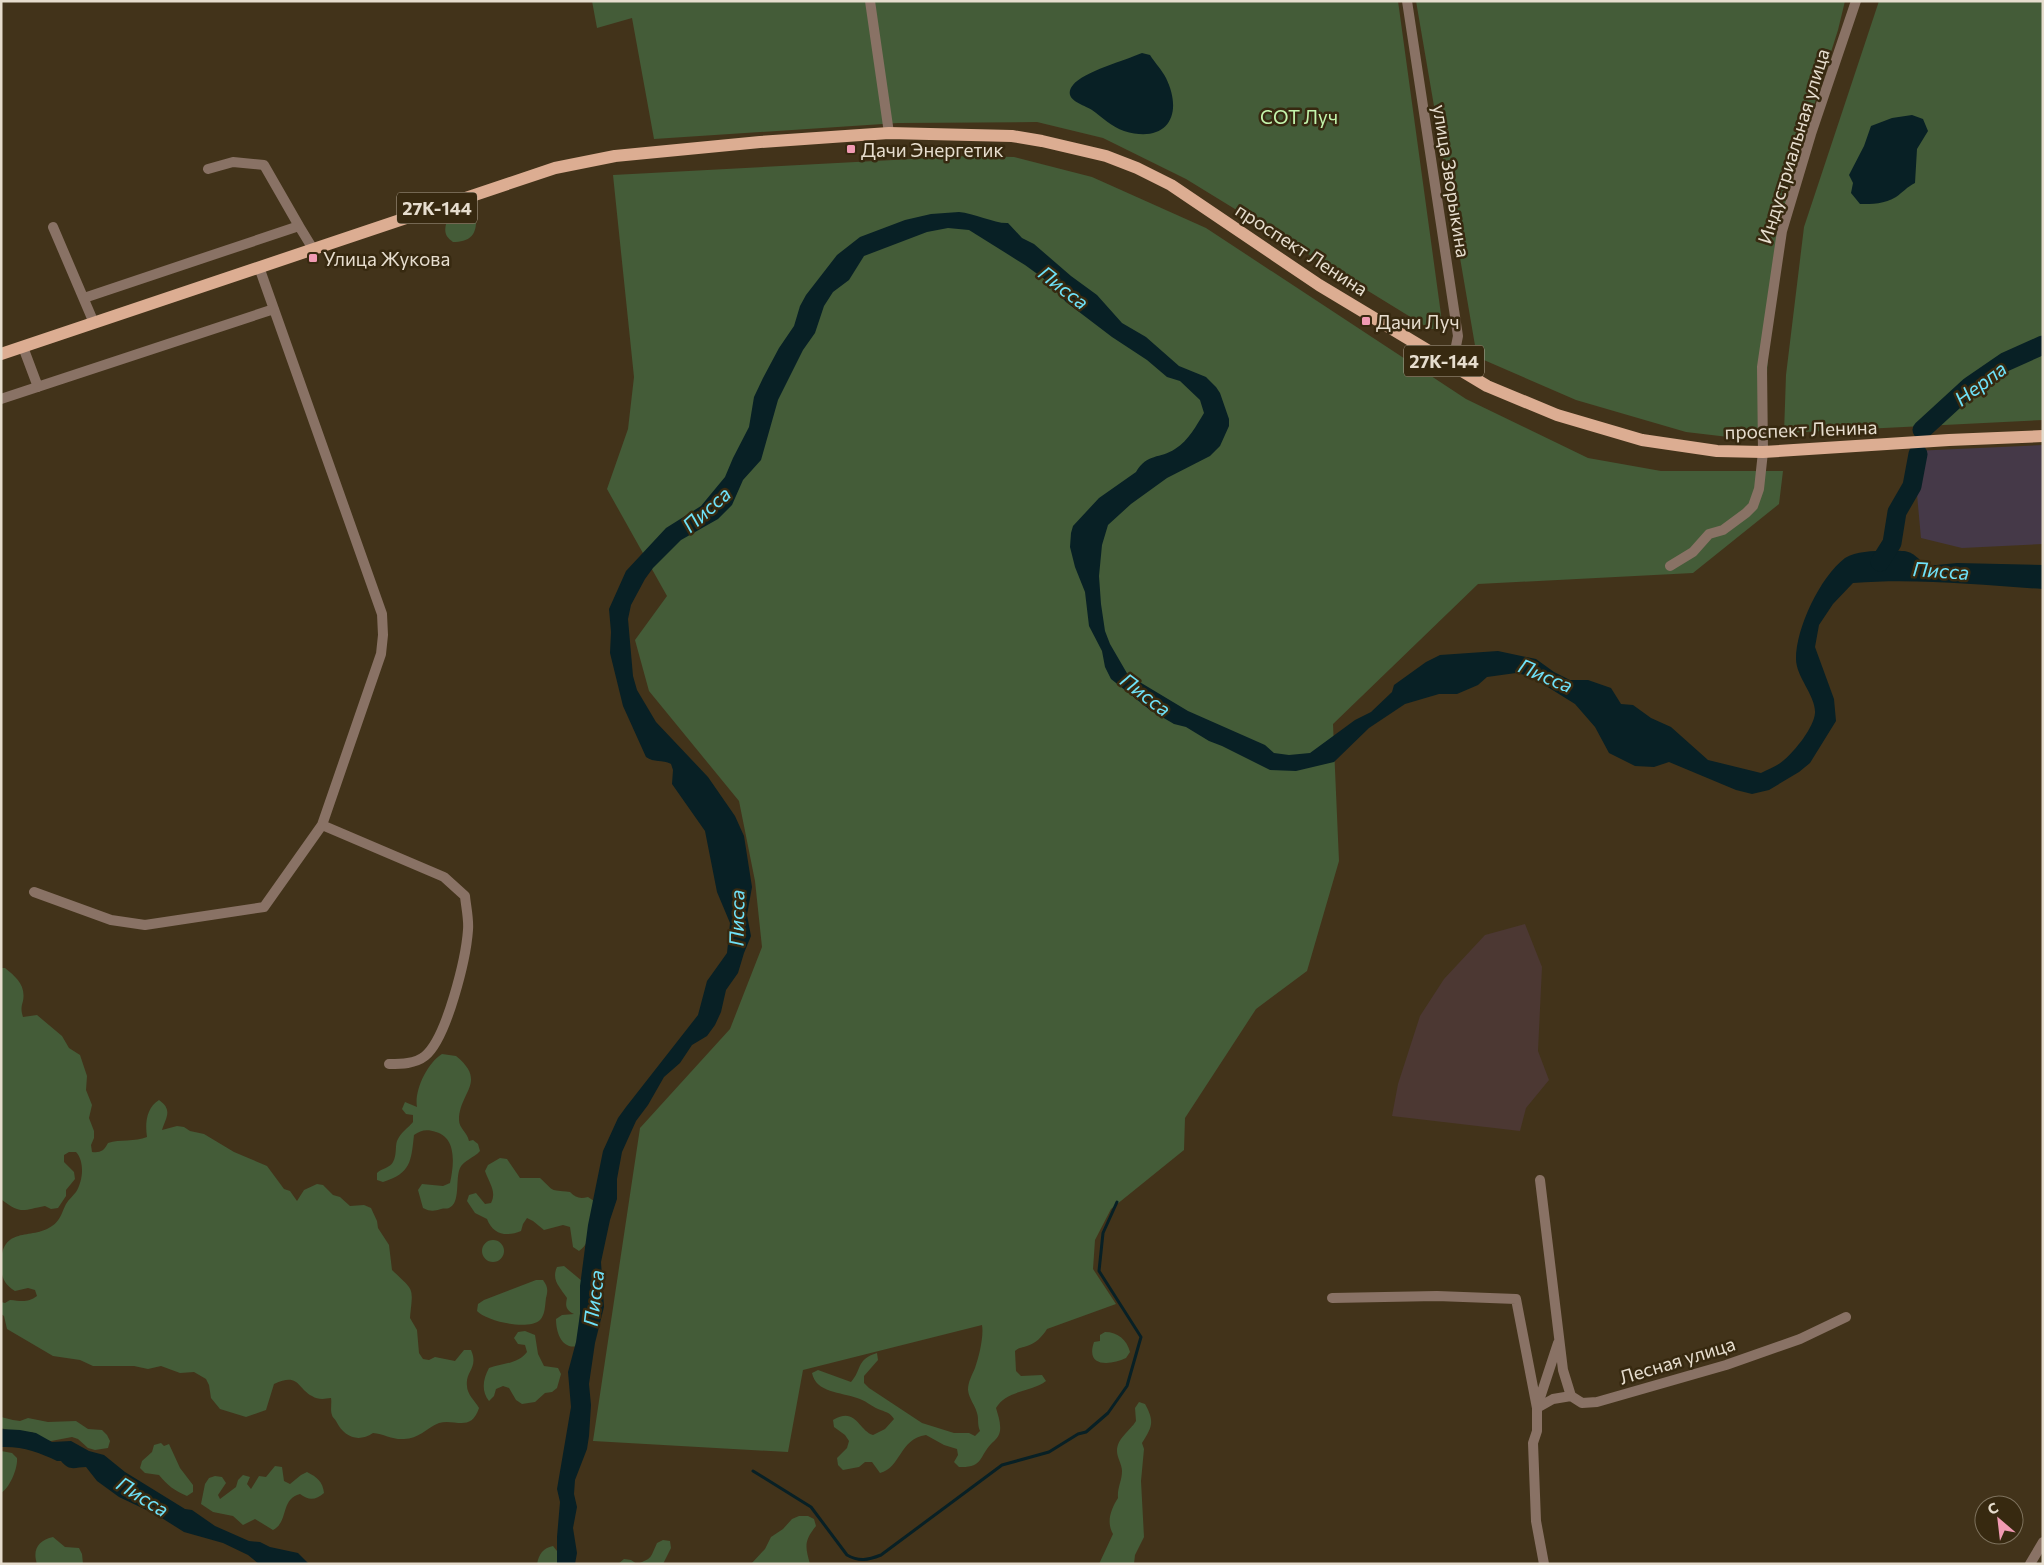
<svg xmlns="http://www.w3.org/2000/svg" width="2044" height="1565" font-family="Commissioner,sans-serif">
  <rect width="100%" height="100%" fill="#42331a"/>
  <path fill="#453948" d="M2043 445V544L1962 548 1921 538 1913 451Z"/>
  <path fill="#4c3833" d="M1525 924 1542 967 1538 1051 1549 1080 1526 1108 1520 1131 1392 1116 1398 1084 1420 1016 1444 979 1485 935Z"/>
  <path fill="#445c38" d="M592 1H1398L1443 329H1430L1186 179 1103 138 1037 122 898 123 654 139 632 18 597 28Z
    M1416 1H1845L1838 30 1796 162 1774 254 1764 425 1754 440 1686 432 1576 400 1477 357Z
    M1879 1H2043V420L1784 433 1786 375 1804 227Z
    M968 156 1014 157 1092 177 1206 228 1466 399 1588 458 1661 471H1783L1779 504 1693 573 1478 584 1333 724 1339 861 1307 971 1256 1009 1185 1118 1184 1150 1111 1209 1095 1240 1093 1269 1116 1304 1047 1329C1042 1337 1036 1343 1027 1346 1022 1348 1019 1347 1015 1351L1016 1371 1021 1376 1042 1375 1046 1381C1032 1392 1006 1390 996 1408 998 1415 1001 1423 1000 1431 999 1437 995 1440 991 1444 979 1457 983 1468 959 1467L954 1462 958 1455 957 1449 944 1445 926 1435C899 1439 901 1468 880 1473L872 1462H865L859 1467 843 1470 838 1465 837 1458 847 1448 849 1441 845 1435 834 1427 833 1420C856 1406 858 1430 873 1435L885 1429 894 1419C890 1412 885 1412 878 1409 871 1406 865 1400 857 1398 841 1392 816 1393 812 1373L818 1370 851 1382C862 1370 856 1359 877 1353L878 1360 864 1376V1383L869 1388 922 1423 954 1433H969L975 1436 980 1431C977 1424 979 1419 977 1413 975 1405 969 1399 968 1390 968 1382 972 1375 975 1368 979 1357 984 1336 982 1325L803 1370 788 1452 593 1441 640 1128 730 1029 762 947 755 881 739 801 649 691 635 640 667 596 607 489 628 429 634 377 613 175Z
    M472 215 476 218C477 235 470 242 453 242 446 237 444 233 446 224L452 220Z
    M1 968H5C16 977 26 985 23 1001 21 1007 21 1011 23 1017L37 1015 62 1036 69 1048 80 1055 87 1076 86 1090 92 1105 89 1118 94 1131V1138L91 1145 92 1152C100 1153 104 1151 108 1143 120 1139 135 1142 147 1137 145 1124 146 1108 159 1100 173 1110 166 1117 162 1130L177 1126 184 1127 190 1131 204 1134 234 1152 267 1166 284 1189 290 1191 297 1201 304 1190 317 1184 323 1185 333 1195 340 1197 350 1206 364 1205 371 1208 377 1221 378 1228 389 1245 392 1270C415 1292 413 1286 410 1318L417 1330 419 1353 423 1359 429 1360 435 1357 455 1361 464 1350H471C479 1368 465 1371 467 1386 467 1394 475 1401 479 1408 471 1433 454 1418 439 1423 427 1428 418 1439 404 1439 393 1440 384 1434 373 1433 358 1443 344 1437 336 1421 335 1419 332 1417 332 1415 330 1410 332 1403 331 1398 324 1399 318 1400 312 1396 297 1388 299 1372 274 1384L266 1410 246 1417 220 1409 211 1398 209 1385 206 1379 194 1372 180 1373 161 1366 148 1369 134 1366H93L80 1360 53 1356 7 1329 4 1316 1 1314V1302L5 1303 10 1300C21 1301 28 1303 37 1296L35 1290 28 1288 15 1291C5 1285 1 1277 1 1266 1 1224 31 1241 52 1226 60 1221 62 1212 66 1204 69 1199 73 1196 76 1192 83 1181 85 1162 76 1152H69L64 1155V1162L74 1172 75 1179 66 1190V1196L58 1208 51 1209 45 1206C23 1210 21 1215 1 1199Z
    M442 1054 456 1056C488 1082 459 1092 459 1120 459 1128 467 1132 469 1141L473 1140 478 1144 480 1151C474 1158 464 1160 460 1168 455 1179 461 1203 449 1208 447 1209 444 1208 441 1209 434 1211 431 1212 423 1208L418 1190 422 1184 443 1186 450 1183C454 1165 457 1138 436 1132 427 1129 421 1130 414 1135 411 1162 411 1173 383 1182L377 1180V1173C382 1168 390 1168 393 1162 397 1155 395 1147 397 1141 400 1133 408 1128 413 1122V1115L406 1114 402 1109 405 1102 417 1107C414 1091 427 1063 442 1054Z
    M500 1158 507 1159 520 1178H540C556 1193 548 1189 570 1192 576 1198 580 1199 588 1197L594 1201C592 1217 594 1241 579 1251L573 1247 570 1227 563 1225 544 1230 533 1221 527 1218 523 1224 521 1231C507 1237 493 1235 487 1219L475 1213 467 1201 469 1195 476 1193 485 1204 491 1203C497 1191 489 1183 485 1171L488 1165Z
    M482 1251a11 11 0 1 1 22 0a11 11 0 1 1-22 0Z
    M564 1266 582 1281 578 1346C562 1350 556 1333 556 1319L562 1315 574 1314C566 1310 565 1306 567 1298 560 1287 551 1280 557 1267Z
    M536 1280H543C548 1287 548 1290 546 1298 545 1306 545 1315 540 1320 528 1331 486 1321 477 1311L478 1304 484 1300Z
    M525 1331 535 1335 538 1354 544 1366 558 1368 561 1374 557 1388 552 1392 545 1393 535 1402 522 1404 516 1400 509 1388 503 1386 496 1389 494 1396 489 1401C481 1391 483 1379 489 1368 503 1363 518 1364 527 1352L525 1345 518 1344 514 1338 518 1332Z
    M1105 1332C1118 1332 1127 1340 1130 1352L1126 1358C1111 1365 1085 1368 1094 1342L1100 1341V1335Z
    M1139 1402 1145 1404C1155 1422 1152 1427 1142 1443L1144 1449 1141 1481 1144 1537 1135 1555 1134 1564H1099L1113 1534C1106 1522 1111 1509 1118 1498 1117 1488 1122 1481 1122 1471 1122 1464 1117 1458 1117 1451 1117 1438 1130 1431 1136 1421L1135 1408Z
    M1 1417 13 1420 20 1421 28 1418 48 1422 76 1421 88 1429 102 1430 107 1435 110 1441 108 1448 95 1450 88 1448 78 1439 72 1437 51 1441 44 1440 32 1432H15L1 1428Z
    M161 1443 164 1446 169 1444 180 1468 193 1485V1492L187 1496C175 1491 167 1485 159 1475L145 1473 140 1468 142 1461 152 1452 154 1445Z
    M1 1451 12 1453 17 1458C18 1468 10 1488 1 1493Z
    M275 1466 282 1467 284 1481 290 1484 301 1475 307 1472C317 1477 323 1482 324 1493 316 1500 309 1501 300 1494 280 1499 289 1522 273 1530L255 1519 243 1525 233 1516 213 1512 201 1504 205 1484 209 1478 215 1476 222 1477 226 1483 218 1495 220 1499 236 1487 238 1480 243 1475 250 1477 247 1484 251 1489 259 1476 266 1477Z
    M799 1516H808L814 1519 816 1526C804 1541 805 1546 810 1564H751L765 1549 771 1537 783 1529 792 1519Z
    M53 1537 65 1547 79 1548 82 1554 83 1564H37C32 1549 39 1540 53 1537Z
    M663 1540 670 1541 671 1548 663 1564H618L624 1559 631 1560 637 1564C653 1558 650 1558 657 1543Z
    M553 1546 557 1551 559 1564H537C539 1554 543 1548 553 1546Z"/>
  <path fill="#082025" d="M1142 53 1150 55C1155 63 1162 70 1166 78 1184 115 1167 144 1124 131 1112 127 1102 117 1092 110 1085 105 1061 100 1073 85 1083 72 1126 60 1142 53Z
    M1912 115 1923 119 1928 131 1917 149 1915 183C1907 187 1903 192 1896 197 1885 204 1872 204 1860 204L1851 193 1853 183 1849 175 1864 146 1871 126 1892 118Z
    M959 212C974 213 996 224 1008 223L1022 238 1034 244 1071 276 1097 295 1122 323 1146 337 1179 366 1206 377 1216 387 1220 393 1229 419V426L1220 446 1210 456 1167 478 1131 504 1108 525 1102 545 1099 576 1101 604 1105 631 1110 644 1128 675 1188 711 1265 745 1274 753 1289 755 1310 753 1355 720 1371 712 1392 692 1394 685 1426 662 1440 655 1498 651 1536 659 1554 672 1570 680H1588L1611 688 1621 704 1633 705 1651 718 1671 727 1708 760 1761 773C1768 769 1778 766 1784 760 1795 751 1814 727 1815 713 1816 696 1796 677 1796 659 1796 628 1820 577 1845 558 1856 551 1873 551 1886 551 1909 550 1911 550 1926 566L1957 563 2043 565V589C1979 585 1917 578 1853 583L1833 604 1819 625 1815 647 1834 699 1836 721 1810 763 1799 772 1769 790 1752 794 1736 790 1669 762 1654 767 1635 766 1609 753 1595 727 1575 704 1530 676 1516 673 1487 677 1478 685 1457 694H1439L1405 704 1369 728 1334 762 1296 771 1270 770 1222 746 1209 741 1186 727 1174 724 1150 710 1111 679 1105 667 1102 651 1089 626 1085 592 1075 567 1070 547 1071 533 1073 526 1099 498 1136 472C1147 453 1160 459 1175 449 1189 440 1196 426 1204 413L1200 400 1180 381 1167 377 1147 360 1112 337 1066 302 1047 281 1025 265 969 230 948 228 927 232 864 256 849 280 833 292 824 306 815 333 803 350 778 400 761 460 743 480 732 505 718 519 681 540 653 568 645 579 631 605 628 619 633 676 637 690 656 722 708 777 735 816 744 836 752 887 747 915 751 936 744 953 738 973 726 990 721 1012 715 1025 707 1036 692 1045 680 1063 664 1077 648 1105 636 1121 622 1152 617 1179V1199L610 1220 601 1262 604 1307 595 1343 589 1384 591 1405 589 1436 587 1449 575 1480 574 1494 577 1507 573 1528 577 1553 575 1564H557V1537L560 1502 557 1489 571 1407 568 1372 576 1342 580 1314V1286L588 1225 603 1151 618 1118 626 1107 698 1015 707 981 727 953 730 923 717 892 705 831 672 784 673 770 671 764C662 759 654 763 646 757L623 706 610 653 611 632 609 609 626 571 666 528 701 506 725 477 733 458 749 427 754 397 763 378 779 348 794 326 800 306 806 295 837 255 860 237 905 220 931 214Z
    M1 1429 20 1430 36 1433 52 1442 71 1441 89 1451 104 1455 125 1472 185 1509 192 1510 215 1526 249 1541 260 1542 270 1547 298 1553 309 1564H259L248 1555 223 1543 184 1532 157 1515 119 1497 97 1481 86 1467C75 1467 70 1472 61 1461H57C39 1452 22 1446 1 1447Z"/>
  <g fill="none" stroke-linecap="round" stroke-linejoin="round">
    <path stroke="#082025" stroke-width="3" d="M753 1471 811 1507 847 1555C859 1562 868 1560 881 1555L1002 1465 1049 1452 1078 1434 1086 1432 1108 1413 1127 1386 1141 1337 1099 1271 1103 1233 1117 1202"/>
    <path stroke="#082025" stroke-width="19" d="M1922 430 1970 386 2005 362 2043 345
      M1880 562 1892 543 1897 512 1912 486 1918 454"/>
    <path stroke="#897265" stroke-width="10" d="M870 1 889 133
      M1407 1 1458 336 1452 366
      M208 169 233 162 264 165 299 226
      M53 227 94 323
      M84 298 299 226 313 249
      M23 347 38 387
      M1 399 274 309
      M1670 566 1693 552 1709 534 1723 530 1746 513 1753 506 1759 489 1763 452 1762 367 1782 231 1811 134 1856 1
      M322 825 444 877 465 896C466 907 469 919 468 930 466 958 447 1038 425 1056 415 1064 401 1064 389 1064
      M34 892 111 920 145 925 264 907 322 825 381 654 383 635 382 614 259 267
      M1540 1180 1563 1370 1571 1396 1582 1403 1597 1402 1726 1365 1800 1339 1846 1317
      M1332 1298 1437 1296 1516 1299 1537 1408V1431L1533 1443 1536 1521 1544 1564
      M1537 1407 1558 1343
      M1537 1408 1553 1399 1571 1396
      M2030 1564 2043 1542"/>
    <path stroke="#dcad92" stroke-width="12" d="M1 354 555 168 615 156 760 142 889 133 1012 136 1042 141 1106 156 1137 168 1171 185 1319 285 1487 386 1557 415 1642 440 1717 451 1763 452 1949 440 2043 436"/>
  </g>
  <g fill="#f19ab3" stroke="#372910" stroke-width="2">
    <rect x="846" y="144" width="10" height="10" rx="2.5"/>
    <rect x="308" y="253" width="10" height="10" rx="2.5"/>
    <rect x="1361" y="316" width="10" height="10" rx="2.5"/>
  </g>
  <g text-anchor="middle" dominant-baseline="central" stroke-width="5" stroke-linejoin="round" paint-order="stroke">
    <g fill="#372910" stroke="#b2a795" stroke-width="1">
      <rect x="397" y="192.5" width="80" height="31" rx="4"/>
      <rect x="1404" y="345.5" width="80" height="31" rx="4"/>
    </g>
    <g font-size="18" font-weight="bold" fill="#e6ddce">
      <text x="437" y="208">27К-144</text>
      <text x="1444" y="361">27К-144</text>
    </g>
    <g font-size="19" fill="#c3f4ac" stroke="#372910">
      <text x="1299" y="116">СОТ Луч</text>
    </g>
    <g font-size="19" fill="#e6ddce" stroke="#372910">
      <text transform="translate(1793 146) rotate(-73)">Индустриальная улица</text>
      <text transform="translate(1452 181) rotate(81)">улица Зворыкина</text>
      <text transform="translate(1302 249) rotate(33)">проспект Ленина</text>
      <text transform="translate(1801 429) rotate(-2)">проспект Ленина</text>
      <text transform="translate(1677 1360) rotate(-17)">Лесная улица</text>
    </g>
    <g font-size="19" fill="#e6ddce" stroke="#372910" text-anchor="start">
      <text x="861" y="149">Дачи Энергетик</text>
      <text x="323" y="258">Улица Жукова</text>
      <text x="1376" y="321">Дачи Луч</text>
    </g>
    <g font-size="20" font-style="italic" fill="#6fe2f9" stroke="#372910">
      <text transform="translate(1064 287) rotate(38)">Писса</text>
      <text transform="translate(1980 383) rotate(-37)">Нерпа</text>
      <text transform="translate(706 509) rotate(-42)">Писса</text>
      <text transform="translate(1941 570) rotate(4)">Писса</text>
      <text transform="translate(1546 675) rotate(23)">Писса</text>
      <text transform="translate(1146 694) rotate(37)">Писса</text>
      <text transform="translate(736 918) rotate(-89)">Писса</text>
      <text transform="translate(593 1298) rotate(-83)">Писса</text>
      <text transform="translate(143 1496) rotate(32)">Писса</text>
    </g>
  </g>
  <rect width="2044" height="1565" fill="none" stroke="#e6ddce" stroke-width="5"/>
  <g transform="translate(1999 1520) rotate(332)"><circle r="24" fill="#372910" stroke="#7d715c"/>
  <path d="M0-4L9 19L0 12L-9 19Z" fill="#f19ab3"/>
  <text y="-8" font-size="14" font-weight="bold" text-anchor="middle" fill="#e6ddce">С</text>
  </g>
</svg>
